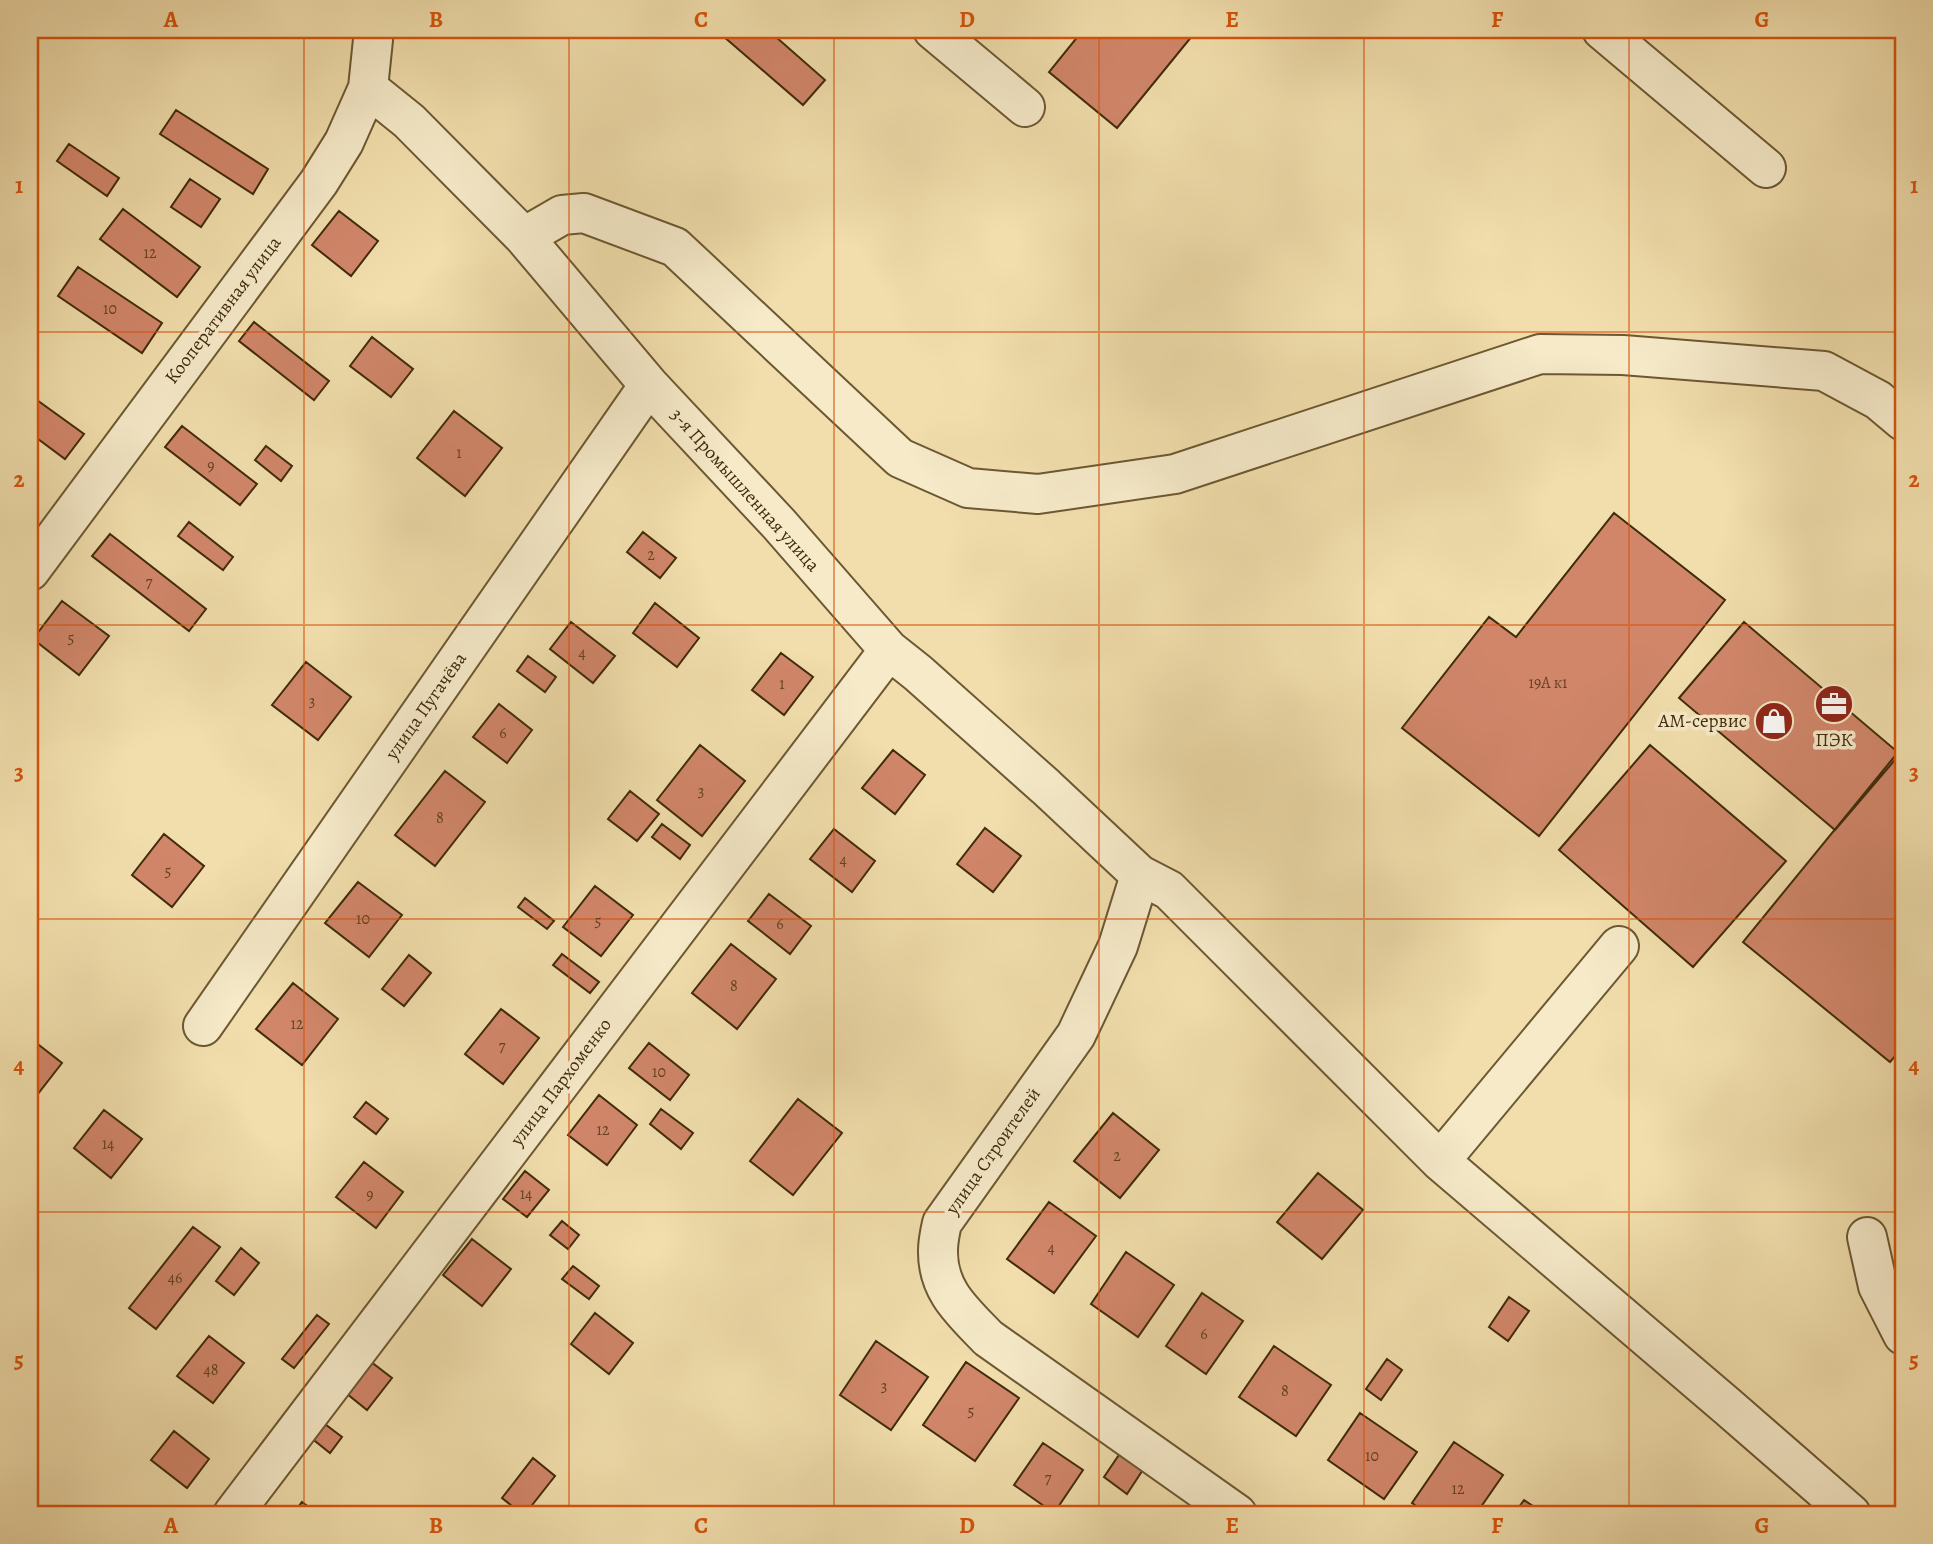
<svg xmlns="http://www.w3.org/2000/svg" width="1933" height="1544" font-family="Alegreya,serif">
  <rect width="100%" height="100%" fill="#f1deac"/>
  <filter id="stains"><feTurbulence type="fractalNoise" baseFrequency=".00286" numOctaves="4"/><feColorMatrix values="0 0 0 0 .2 0 0 0 0 .09 0 0 0 0 .02 0 0 0 .5 -.17"/></filter>
  <radialGradient id="worn" r=".72"><stop offset=".6" stop-color="#630" stop-opacity="0"/><stop offset="1" stop-color="#630" stop-opacity=".3"/></radialGradient>
  <path fill="#d1866a" stroke="#402b0a" stroke-width="2" d="M716 30H768L825 80 803 105Z
    M1083 30H1197L1117 128 1049 72Z
    M176 110 268 169 253 194 160 134Z
    M69 144 119 178 107 196 57 161Z
    M190 179 220 199 201 227 171 207Z
    M123 209 200 267 177 297 100 239Z
    M339 211 378 241 351 276 312 245Z
    M78 267 162 323 142 353 58 296Z
    M254 322 329 381 314 400 239 341Z
    M372 337 413 369 391 397 350 366Z
    M30 395 84 434 65 459 30 433Z
    M454 411 502 448 465 496 417 458Z
    M182 426 257 484 240 505 165 447Z
    M266 446 292 466 281 481 255 460Z
    M1614 513 1725 600 1539 836 1402 728 1489 617 1516 637Z
    M189 522 233 557 223 570 178 536Z
    M643 532 676 558 660 578 627 552Z
    M110 534 206 609 189 631 92 556Z
    M62 601 109 636 79 675 33 639Z
    M655 603 699 638 677 667 633 633Z
    M571 622 615 656 593 683 550 649Z
    M1744 622 1900 754 1835 830 1679 698Z
    M781 653 813 677 784 715 752 690Z
    M528 656 556 677 545 692 517 671Z
    M306 662 351 697 318 740 272 705Z
    M499 704 532 730 507 763 473 737Z
    M700 745 745 781 702 836 657 800Z
    M1650 745 1786 861 1693 967 1559 850Z
    M893 750 925 775 895 814 862 788Z
    M1899 751 1903 754V1047L1890 1062 1743 942Z
    M445 771 485 802 435 866 395 835Z
    M630 791 659 814 637 841 608 819Z
    M662 824 690 845 680 859 652 837Z
    M985 828 1021 856 993 892 957 864Z
    M834 829 875 861 852 892 810 859Z
    M164 834 204 866 172 907 132 875Z
    M358 882 402 915 369 957 325 923Z
    M595 886 633 915 601 956 563 927Z
    M769 894 811 926 790 954 748 921Z
    M525 898 554 921 547 929 518 907Z
    M731 944 776 979 737 1029 692 993Z
    M562 954 599 982 590 993 553 965Z
    M409 955 431 973 404 1006 382 989Z
    M293 983 338 1019 302 1065 256 1029Z
    M501 1009 539 1038 503 1084 465 1054Z
    M30 1038 62 1063 30 1104Z
    M649 1043 689 1075 670 1100 629 1068Z
    M599 1095 637 1125 607 1165 568 1135Z
    M798 1099 842 1133 793 1195 750 1161Z
    M366 1102 388 1119 376 1134 354 1117Z
    M661 1109 693 1133 681 1149 650 1124Z
    M104 1110 142 1139 111 1178 74 1148Z
    M1113 1113 1159 1150 1120 1198 1074 1161Z
    M364 1162 403 1192 376 1228 336 1197Z
    M525 1171 549 1190 527 1217 503 1199Z
    M1318 1173 1363 1210 1322 1259 1277 1222Z
    M1049 1202 1096 1236 1054 1293 1007 1259Z
    M562 1221 579 1235 568 1249 550 1235Z
    M193 1227 220 1247 156 1329 129 1308Z
    M472 1239 511 1269 482 1306 443 1275Z
    M241 1248 259 1263 234 1295 216 1281Z
    M1126 1252 1174 1285 1138 1337 1091 1304Z
    M573 1266 599 1286 589 1299 562 1279Z
    M1202 1293 1243 1321 1206 1374 1166 1346Z
    M1509 1297 1529 1311 1508 1341 1489 1327Z
    M595 1313 633 1343 609 1374 571 1344Z
    M317 1315 329 1324 294 1368 282 1359Z
    M209 1336 244 1363 213 1403 177 1376Z
    M876 1341 928 1377 891 1430 840 1395Z
    M1274 1346 1331 1385 1296 1436 1239 1397Z
    M366 1358 392 1378 367 1410 341 1389Z
    M1387 1359 1402 1370 1381 1400 1366 1389Z
    M966 1362 1019 1398 975 1461 923 1425Z
    M1360 1413 1417 1452 1384 1499 1328 1460Z
    M317 1418 342 1437 330 1453 305 1433Z
    M174 1431 209 1459 187 1488 151 1460Z
    M1454 1442 1503 1475 1476 1514H1428L1412 1503Z
    M1043 1443 1083 1470 1054 1513 1014 1485Z
    M1127 1443 1150 1459 1127 1494 1104 1477Z
    M533 1458 555 1476 525 1514H522L502 1498Z
    M1524 1500 1545 1514H1514Z
    M302 1502 318 1514H293Z"/>
  <g fill="none" stroke-linecap="round" stroke-linejoin="round">
    <g stroke="#6c5832" stroke-width="42">
      <path id="minor" d="M933 30 1025 107
        M1602 30 1766 168
        M368 88 409 121 524 237 649 385 779 524 889 650 918 673 1046 787 1140 875 1169 890 1440 1161 1727 1406 1851 1514
        M524 237 562 215 584 213 675 247 900 458 968 488 1038 494 1175 474 1540 354 1623 355 1824 371 1878 400 1903 421
        M30 571 319 182 344 142 368 88 374 30
        M1140 875 1118 946 1076 1035 942 1223C940 1232 938 1241 938 1250 937 1290 962 1311 988 1338L1237 1514
        M203 1026 649 385
        M1440 1161 1619 946
        M1867 1237 1878 1286 1903 1335
        M233 1514 889 650"/>
    </g>
    <use href="#minor" stroke="#f6eac9" stroke-width="38"/>
  </g>
  <path fill="none" stroke="#d7540c" stroke-width="2" stroke-opacity="0.55" d="M304 30V1514M569 30V1514M834 30V1514M1099 30V1514M1364 30V1514M1629 30V1514M30 332H1903M30 625H1903M30 919H1903M30 1212H1903"/>
  <defs>
    <g id="office-disc" transform="scale(2.0125)"><circle r="9.5" fill="#8f2418" stroke="#f6eac9"/><path d="M-6-3h4V-5.5h4V-3h4V5H-6ZM-1-4.5V-3h2v-1.5ZM-6 0V1H6V0Z" fill="#fff"/></g>
    <g id="shop-disc" transform="scale(2.0125)"><circle r="9.5" fill="#8f2418" stroke="#f6eac9"/><path d="M-5-2.5h2.3a2.7 3.5 0 0 1 5.4 0H5L5.5 6h-11ZM-1.5-2.5h3a1.5 2.3 0 0 0-3 0Z" fill="#fff"/></g>
  </defs>
  <g fill-rule="evenodd">
    <use href="#office-disc" x="1834" y="704"/>
    <use href="#shop-disc" x="1774" y="721"/>
  </g>
  <g text-anchor="middle" dominant-baseline="central" stroke-width="7" stroke-linejoin="round" paint-order="stroke">
    <g font-size="16" fill="#644222">
      <text x="150" y="253">12</text>
      <text x="110" y="309">10</text>
      <text x="459" y="453">1</text>
      <text x="211" y="466">9</text>
      <text x="651" y="555">2</text>
      <text x="149" y="582">7</text>
      <text x="71" y="638">5</text>
      <text x="582" y="653">4</text>
      <text x="1548" y="683">19А к1</text>
      <text x="782" y="684">1</text>
      <text x="312" y="701">3</text>
      <text x="503" y="733">6</text>
      <text x="701" y="791">3</text>
      <text x="440" y="818">8</text>
      <text x="843" y="860">4</text>
      <text x="168" y="871">5</text>
      <text x="363" y="919">10</text>
      <text x="598" y="921">5</text>
      <text x="780" y="924">6</text>
      <text x="734" y="986">8</text>
      <text x="297" y="1024">12</text>
      <text x="502" y="1046">7</text>
      <text x="659" y="1072">10</text>
      <text x="603" y="1130">12</text>
      <text x="108" y="1144">14</text>
      <text x="1117" y="1156">2</text>
      <text x="526" y="1194">14</text>
      <text x="370" y="1195">9</text>
      <text x="1051" y="1248">4</text>
      <text x="175" y="1278">46</text>
      <text x="1204" y="1334">6</text>
      <text x="211" y="1370">48</text>
      <text x="884" y="1386">3</text>
      <text x="1285" y="1391">8</text>
      <text x="971" y="1411">5</text>
      <text x="1372" y="1456">10</text>
      <text x="1048" y="1478">7</text>
      <text x="1458" y="1489">12</text>
    </g>
    <g font-size="19" fill="#402b0a" stroke="#f6eac9">
      <text transform="translate(223 310) rotate(-53)">Кооперативная улица</text>
      <text transform="translate(745 490) rotate(48)">3-я Промышленная улица</text>
      <text transform="translate(426 706) rotate(-55)">улица Пугачёва</text>
      <text transform="translate(561 1082) rotate(-53)">улица Пархоменко</text>
      <text transform="translate(993 1151) rotate(-55)">улица Строителей</text>
    </g>
    <g font-size="19" fill="#402b0a" stroke="#f6eac9" text-anchor="end">
      <text x="1747" y="721">АМ-сервис</text>
      <text x="1834" y="740" text-anchor="middle">ПЭК</text>
    </g>
  </g>
  <rect width="1933" height="1544" fill="none" stroke="#f1deac" stroke-width="77"/>
  <rect x="38" y="38" width="1857" height="1468" fill="none" stroke="#d7540c" stroke-width="2.5"/>
  <g font-size="23" text-anchor="middle" font-weight="bold" fill="#d7540c">
    <text x="171" y="27">A</text>
    <text x="436" y="27">B</text>
    <text x="701" y="27">C</text>
    <text x="967" y="27">D</text>
    <text x="1232" y="27">E</text>
    <text x="1497" y="27">F</text>
    <text x="1762" y="27">G</text>
    <text x="19" y="193">1</text>
    <text x="1914" y="193">1</text>
    <text x="19" y="487">2</text>
    <text x="1914" y="487">2</text>
    <text x="19" y="780">3</text>
    <text x="1914" y="780">3</text>
    <text x="19" y="1073">4</text>
    <text x="1914" y="1073">4</text>
    <text x="19" y="1367">5</text>
    <text x="1914" y="1367">5</text>
    <text x="171" y="1533">A</text>
    <text x="436" y="1533">B</text>
    <text x="701" y="1533">C</text>
    <text x="967" y="1533">D</text>
    <text x="1232" y="1533">E</text>
    <text x="1497" y="1533">F</text>
    <text x="1762" y="1533">G</text>
  </g>
  <rect width="100%" height="100%" filter="url(#stains)"/>
  <rect width="100%" height="100%" fill="url(#worn)"/>
</svg>
